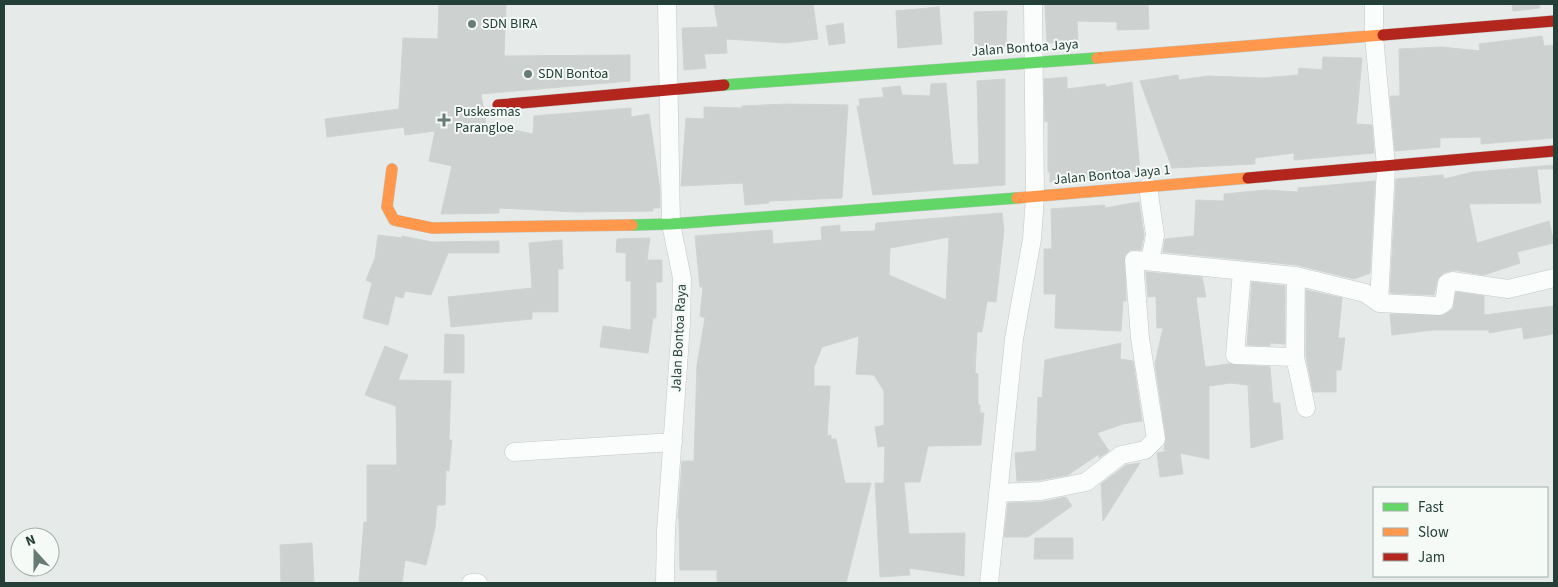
<svg xmlns="http://www.w3.org/2000/svg" width="1558" height="587" font-family="'Source Sans 3',sans-serif">
  <rect width="100%" height="100%" fill="#e6ebe9"/>
  <path fill="#cdd2d0" stroke="#cfd4d2" fill-rule="evenodd" d="M439 4H506L504 56 630 55V81L481 94 486 124 533 134 534 116 631 108V117L649 114 660 190V208H653V211L576 212 499 208V213L441 214 452 166 429 161 435 131 405 135 404 127 327 137 325 119 399 109 403 38 438 39Z
    M714 4H813L818 39 786 43 726 39 727 53 704 54 706 68 684 70 682 28 718 27Z
    M1045 4H1148L1149 29 1117 30V22L1077 21 1078 41 1047 43Z
    M1512 4H1539L1540 8 1513 11Z
    M939 7 942 44 898 48 896 11Z
    M1007 11 1006 46 975 48 974 12Z
    M843 23 845 43 829 45 826 26Z
    M1542 36 1544 46 1554 45V138L1481 144V137L1440 138V147L1395 151 1390 96H1400L1399 49 1442 47 1480 51 1479 44Z
    M1323 57 1362 58 1356 124 1372 125 1374 153 1294 160V153L1255 158V164L1172 168 1140 81 1178 75 1179 80 1208 76 1263 78 1298 75 1299 68 1322 70Z
    M1067 77V89L1105 84 1106 87 1132 82 1140 171 1089 175V178L1050 182V172H1048V121L1045 122 1044 79Z
    M1005 79V185L873 195 857 106H860L859 99 884 97 882 88 900 86 902 95 930 96 931 84 946 83 953 165 979 164 977 81Z
    M787 104 848 105 842 198 769 201V203L745 205 743 183 681 186 686 118 704 119V107L742 108V106Z
    M1554 165V169H1537L1541 203 1469 204 1477 243 1549 221 1554 243 1517 252 1520 263 1484 275 1454 270 1443 273 1437 281 1434 295 1390 293 1396 179 1443 175 1444 179 1473 172Z
    M1375 181 1370 273 1354 279 1297 265 1163 252 1165 239 1194 236 1196 200 1224 201V194L1266 190 1298 192V188Z
    M1139 202 1144 235 1141 250H1130L1125 255 1126 301H1123L1121 331 1055 328 1056 294H1044V249H1052L1051 209 1105 205V208Z
    M1002 213 1004 230 996 302 987 301 982 332H977L975 373 978 374V405H980V413H984L981 445 928 446 920 482H904L909 534 965 533 964 576 909 568 910 575 880 577 875 483H884L885 446 878 447 875 427 884 425V391L874 375 856 374 859 336 822 347 814 367V386H830L827 436 831 435V439H836L845 483H871L846 583H717V570H680L679 518H678L682 461H694L697 365 705 318 700 316 703 287H700L695 236 772 230 773 244 822 240 821 227 840 225V232L875 231 876 223ZM949 237 946 300 889 275 890 248Z
    M378 235 402 238V236L432 242 499 241V253H448L431 295 405 291 403 298 395 296 388 325 363 318 372 283 366 280 375 258Z
    M650 238 647 260H662V282H656V318H653L648 353 600 347 603 326 631 330V281H626V253L616 252 617 239Z
    M562 240 563 269H558V312H532V319L451 327 448 297 532 288 529 243Z
    M1146 272 1202 277 1206 297H1196L1205 367 1229 364 1270 367 1273 403H1280L1283 439 1251 448 1248 385 1230 383 1209 386V459L1180 453 1183 474 1160 477 1157 453 1168 451 1164 450 1166 437 1155 364 1163 328H1157L1156 296 1148 297Z
    M1252 282 1285 286V344L1270 343V346L1247 345Z
    M1306 290 1342 298 1338 338H1345L1341 370H1336V392H1313L1306 356Z
    M1456 292 1484 296V315L1554 306V334L1524 339 1522 327 1489 333V330H1433L1392 335 1390 314 1444 315 1453 309Z
    M445 334 464 335V373H444Z
    M1121 343 1120 359 1133 361 1142 421 1123 424 1097 433 1109 451 1099 458V454L1068 475 1040 480 1017 481 1015 453 1036 451 1038 397 1042 398 1045 360Z
    M385 346 408 355 398 380 451 381 449 440H452L449 471 446 470 445 505H437L435 528 426 565 405 560 402 583H359L364 522H367V465H397L396 406 365 395Z
    M1140 463 1103 521 1101 484 1126 465Z
    M1066 497 1072 506 1028 537H1004L1008 503 1042 502Z
    M1035 538H1073V559H1034Z
    M312 543 314 583H281L280 545Z"/>
  <g fill="none" stroke-linecap="round" stroke-linejoin="round">
    <g stroke="#c3c8c6" stroke-width="19">
      <path id="street" d="M1148 187 1155 235 1150 261
        M1242 271 1235 355 1295 357
        M1296 276 1295 357 1306 408
        M1379 303 1439 306 1444 303 1447 283 1452 281 1508 289 1554 278
        M514 452 673 442
        M998 493 1041 491 1086 482 1121 455 1145 450 1156 439 1140 338 1134 260 1296 276 1365 293 1379 303 1386 166 1374 36V4
        M471 583H478
        M665 583 666 531 681 324 682 278 671 224 667 4
        M989 583 1014 339 1032 239 1035 197 1033 4"/>
    </g>
    <g stroke="#c2c9c6" stroke-width="12">
      <path id="fast" d="M724 85 1097 58
        M632 225 671 224 1017 198"/>
    </g>
    <g stroke="#c2c9c6" stroke-width="12">
      <path id="slow" d="M1097 58 1383 35
        M392 169 387 207 394 220 432 228 632 225
        M1017 198 1248 178"/>
    </g>
    <g stroke="#c2c9c6" stroke-width="12">
      <path id="jam" d="M1383 35 1554 21
        M498 105 724 85
        M1248 178 1554 151"/>
    </g>
    <use href="#street" stroke="#fbfcfc" stroke-width="18"/>
    <use href="#fast" stroke="#63d668" stroke-width="11"/>
    <use href="#slow" stroke="#ff974d" stroke-width="11"/>
    <use href="#jam" stroke="#b3261e" stroke-width="11"/>
  </g>
  <g fill="#687b75" stroke="#f5faf7" stroke-width="2">
    <circle cx="472" cy="24" r="5"/>
    <circle cx="528" cy="74" r="5"/>
    <path d="M441.5 112.5h5v5h5v5h-5v5h-5v-5h-5v-5h5z"/>
  </g>
  <g text-anchor="middle" dominant-baseline="central" stroke-width="4" stroke-linejoin="round" paint-order="stroke">
    <g font-size="14" fill="#243f37" stroke="#f5faf7" text-anchor="start">
      <text x="482" y="24">SDN BIRA</text>
      <text x="538" y="74">SDN Bontoa</text>
      <text x="455" y="112">Puskesmas<tspan x="455" dy="16">Parangloe</tspan></text>
    </g>
    <g font-size="14" fill="#243f37" stroke="#f5faf7">
      <text transform="translate(1025 48) rotate(-4)">Jalan Bontoa Jaya</text>
      <text transform="translate(1112 175) rotate(-5)">Jalan Bontoa Jaya 1</text>
      <text transform="translate(679 338) rotate(-87)">Jalan Bontoa Raya</text>
    </g>
  </g>
  <rect width="1558" height="587" fill="none" stroke="#243f37" stroke-width="10"/>
  <rect x="1373" y="487" width="175" height="90" fill="#f5faf7" stroke="#a1afaa"/>
  <rect x="1383" y="503" width="25" height="8" fill="#63d668" stroke="#a1afaa"/>
  <text x="1418" y="512" font-size="15" fill="#243f37">Fast</text>
  <rect x="1383" y="528" width="25" height="8" fill="#ff974d" stroke="#a1afaa"/>
  <text x="1418" y="537" font-size="15" fill="#243f37">Slow</text>
  <rect x="1383" y="553" width="25" height="8" fill="#b3261e" stroke="#a1afaa"/>
  <text x="1418" y="562" font-size="15" fill="#243f37">Jam</text>
  <g transform="translate(35 552) rotate(339)"><circle r="24" fill="#f5faf7" stroke="#a1afaa"/>
  <path d="M0-4L9 19L0 12L-9 19Z" fill="#687b75"/>
  <text y="-8" font-size="14" font-weight="bold" text-anchor="middle" fill="#243f37">N</text>
  </g>
</svg>
